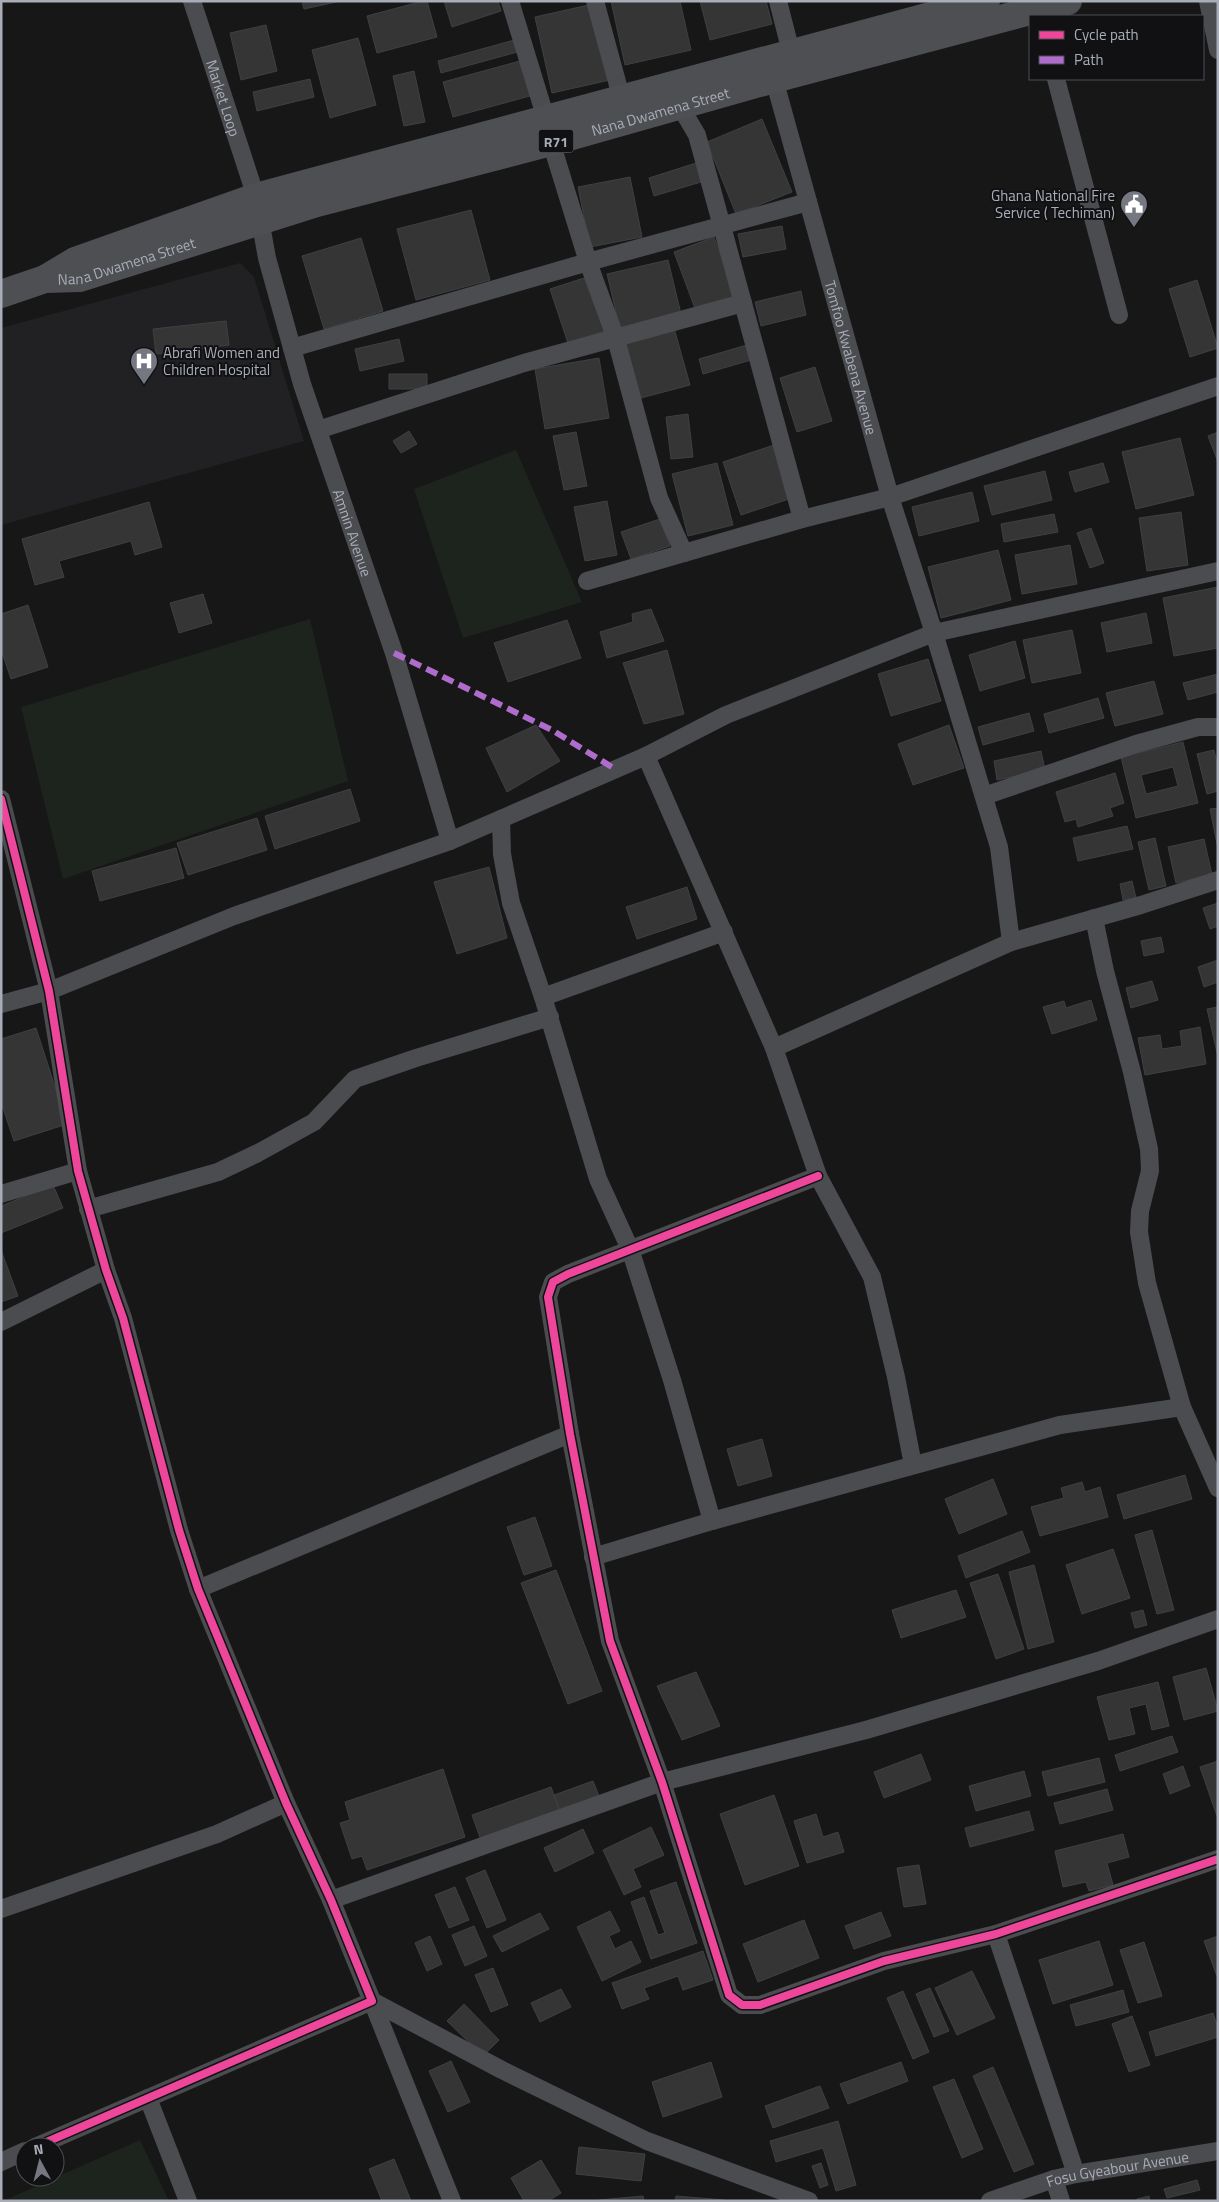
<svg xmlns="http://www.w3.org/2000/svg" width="1219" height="2202" font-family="'Titillium Web',sans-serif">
  <rect width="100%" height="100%" fill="#171717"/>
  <path fill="#212123" d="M240 263 254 277 304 441 1 525V328Z"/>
  <path fill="#1d241e" d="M516 450 582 602 463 638 414 489Z
    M310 619 348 781 63 879 21 707Z
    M140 2140 169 2201H3Z"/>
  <path fill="#353536" stroke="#3f4043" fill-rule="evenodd" d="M302 1H341L304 9Z
    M423 1H427L437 37 377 53 367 16Z
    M444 1H498L501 11 452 27Z
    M611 1H680L691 50 625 65Z
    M700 1H766L772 24 710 40Z
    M593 4 610 80 552 93 535 17Z
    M266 25 277 71 241 80 230 33Z
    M358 38 376 105 330 118 312 50Z
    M518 39 521 51 441 73 438 61Z
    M520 61 530 96 453 117 443 82Z
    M414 71 425 122 404 126 393 76Z
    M310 79 314 97 257 111 253 92Z
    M762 119 792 192 736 214 707 142Z
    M696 163 701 182 654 196 649 178Z
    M630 177 642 237 590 247 578 187Z
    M471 210 490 280 416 300 397 229Z
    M782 226 786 249 743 257 738 234Z
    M714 237 736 296 696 311 674 252Z
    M361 238 383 311 324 329 302 256Z
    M668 260 681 314 620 329 607 274Z
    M587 277 605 331 568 343 550 289Z
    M1197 280 1218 348 1190 357 1169 289Z
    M801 291 806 315 761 326 755 302Z
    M226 321 229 345 156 354 153 329Z
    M674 328 690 385 641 398 625 341Z
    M399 339 404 361 360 371 355 349Z
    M747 345 751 360 703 374 699 359Z
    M599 358 609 418 545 429 535 369Z
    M815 367 832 421 797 432 780 378Z
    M389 374H427V389H389Z
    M688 414 693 457 671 459 666 417Z
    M409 431 417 444 401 453 393 441Z
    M576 432 587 486 564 490 553 436Z
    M1218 432V462L1208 436Z
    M1180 438 1194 495 1136 509 1122 452Z
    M774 445 792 498 741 515 723 462Z
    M717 463 733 525 688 536 672 474Z
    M1103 463 1109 482 1075 492 1069 472Z
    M1045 471 1052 500 992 515 984 486Z
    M972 492 979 521 919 536 912 507Z
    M607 501 617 555 585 561 574 507Z
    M149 502 162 547 135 555 131 541 59 561 64 577 35 585 22 539Z
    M1181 512 1188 565 1147 571 1139 518Z
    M1054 514 1058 532 1004 542 1001 524Z
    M660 519 670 546 631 559 621 532Z
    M1091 528 1104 563 1090 568 1077 533Z
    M1070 545 1077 584 1022 594 1015 555Z
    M998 550 1011 600 941 618 928 567Z
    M1218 587V648L1174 656 1163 598Z
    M203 594 212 623 179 633 170 603Z
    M28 605 48 667 11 679 1 649V614Z
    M651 609 664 641 607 658 600 632 633 622 632 614Z
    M1146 613 1152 643 1107 652 1101 623Z
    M567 620 581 658 508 682 494 643Z
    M1072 630 1081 673 1032 683 1023 640Z
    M1015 641 1025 678 980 691 969 655Z
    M667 650 684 714 644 724 623 663Z
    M928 659 941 701 891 716 878 674Z
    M1218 674V692L1188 700 1183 683Z
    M1154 681 1163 714 1115 726 1106 693Z
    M1098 698 1104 718 1049 733 1044 714Z
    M1029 713 1034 731 983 745 978 727Z
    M536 725 560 761 507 792 486 748Z
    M949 725 964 768 913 785 898 744Z
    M1183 742 1198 803 1136 818 1121 757ZM1173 767 1178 786 1146 794 1141 775Z
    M1214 750 1218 767V791L1207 794 1197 754Z
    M1041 751 1045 770 997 780 994 761Z
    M1115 773 1124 803 1110 808 1113 816 1078 827 1076 819 1065 822 1056 792Z
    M350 789 360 821 275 849 265 816Z
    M1218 808V849L1210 809Z
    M257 818 267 850 188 875 177 843Z
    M1127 826 1133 849 1078 861 1073 838Z
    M1155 838 1166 886 1149 890 1138 842Z
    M1204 839 1212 875 1176 883 1168 847Z
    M176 848 184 878 100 901 92 871Z
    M489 867 507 938 457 954 434 882Z
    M1132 881 1136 898 1123 900 1120 884Z
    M687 887 697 919 637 939 626 907Z
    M1218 903V926L1210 929 1203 908Z
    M1161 937 1164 952 1144 956 1141 941Z
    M1218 960V982L1204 987 1198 967Z
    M1152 981 1158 1000 1131 1008 1126 988Z
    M1091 1000 1097 1020 1052 1034 1043 1007 1064 1001 1066 1008Z
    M1218 1007V1057L1207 1009Z
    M1200 1027 1206 1064 1145 1075 1138 1038 1160 1035 1162 1049 1182 1046 1180 1031Z
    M36 1028 67 1124 14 1141 1 1102V1039Z
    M53 1185 63 1208 1 1233V1206Z
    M1 1250 18 1296 1 1302Z
    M762 1439 772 1476 738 1486 727 1449Z
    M1185 1475 1192 1499 1124 1519 1117 1495Z
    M993 1479 1007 1514 959 1534 945 1499Z
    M1082 1482 1085 1492 1100 1487 1108 1517 1040 1536 1031 1507 1064 1498 1061 1488Z
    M535 1517 552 1566 524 1575 507 1527Z
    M1152 1530 1174 1610 1157 1614 1135 1535Z
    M1022 1531 1030 1552 966 1578 958 1556Z
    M1113 1549 1130 1598 1082 1614 1066 1565Z
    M1034 1565 1054 1642 1028 1649 1009 1572Z
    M556 1570 602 1691 568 1704 521 1583Z
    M998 1574 1024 1649 996 1659 970 1583Z
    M956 1590 966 1617 901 1638 892 1610Z
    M1143 1610 1147 1625 1135 1628 1131 1613Z
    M1206 1668 1218 1711 1184 1720 1173 1677Z
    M696 1672 720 1726 682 1740 657 1686Z
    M1158 1682 1169 1726 1152 1730 1146 1704 1129 1708 1135 1734 1109 1740 1097 1697Z
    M1172 1736 1178 1752 1120 1771 1115 1755Z
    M921 1754 931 1780 884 1798 874 1772Z
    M1099 1758 1105 1782 1048 1796 1042 1772Z
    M1218 1761V1819L1200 1767Z
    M1183 1766 1190 1786 1170 1794 1163 1774Z
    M443 1769 465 1837 367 1870 362 1856 352 1859 340 1823 350 1820 345 1802Z
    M1024 1771 1031 1796 976 1811 969 1786Z
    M593 1781 601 1801 561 1815 554 1795Z
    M551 1787 561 1815 482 1843 472 1815Z
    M1107 1789 1113 1810 1060 1824 1054 1803Z
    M774 1795 799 1866 745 1885 720 1814Z
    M1029 1811 1034 1830 970 1847 965 1828Z
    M816 1814 823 1837 838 1832 844 1852 807 1863 794 1821Z
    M651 1827 664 1855 633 1869 641 1887 624 1895 603 1850Z
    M583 1829 594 1853 555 1872 544 1848Z
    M1123 1834 1129 1857 1107 1863 1113 1885 1089 1891 1086 1882 1063 1887 1055 1851Z
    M919 1865 926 1904 904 1907 897 1868Z
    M485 1870 506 1920 487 1928 466 1878Z
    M676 1882 697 1943 651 1959 631 1902 644 1897 658 1935 665 1933 650 1891Z
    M455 1887 469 1920 449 1928 435 1895Z
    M610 1911 620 1931 609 1936 615 1949 631 1941 641 1962 602 1981 577 1927Z
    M881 1912 891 1936 854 1949 845 1926Z
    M540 1913 549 1929 502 1952 493 1936Z
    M804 1920 819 1958 758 1982 743 1944Z
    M474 1926 487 1956 465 1966 452 1935Z
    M430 1936 442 1964 427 1971 415 1943Z
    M1218 1936V1979L1204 1941Z
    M1099 1941 1113 1985 1053 2004 1039 1960Z
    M1144 1942 1162 1996 1138 2003 1120 1950Z
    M703 1951 713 1980 683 1990 678 1976 644 1988 649 1999 622 2009 612 1983Z
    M493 1968 508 2005 491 2012 475 1975Z
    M972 1971 995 2018 957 2035 935 1988Z
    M930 1988 949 2031 934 2037 916 1994Z
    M561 1989 571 2007 540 2022 531 2003Z
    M1123 1990 1129 2012 1076 2026 1070 2005Z
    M903 1991 929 2052 913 2059 887 1998Z
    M464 2004 499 2040 483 2056 447 2021Z
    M1213 2013 1218 2028V2037L1156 2056 1149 2032Z
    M1132 2016 1150 2065 1129 2072 1112 2024Z
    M451 2061 470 2102 448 2112 429 2071Z
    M711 2062 722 2097 663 2117 652 2082Z
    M901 2062 908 2081 848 2104 840 2084Z
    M993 2067 1034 2164 1014 2172 973 2076Z
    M954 2079 983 2149 962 2158 933 2087Z
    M820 2086 829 2108 773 2128 765 2106Z
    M838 2121 856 2185 836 2191 823 2148 776 2162 770 2141Z
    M579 2147 645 2154 641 2181 576 2174Z
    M394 2159 411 2201H382L369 2169Z
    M541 2160 561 2193 548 2201H524L511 2178Z
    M821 2163 828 2185 820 2188 812 2166Z
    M1197 2180 1200 2190 1167 2198 1164 2189Z
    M643 2196 644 2201H599V2200Z
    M676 2196 724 2200V2201H675Z
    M1149 2196 1150 2201H1137V2199Z"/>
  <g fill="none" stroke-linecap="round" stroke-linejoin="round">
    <g stroke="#4b4c50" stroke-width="18">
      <path id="s1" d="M192 1 256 197 267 258 302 384 394 653 450 841"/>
      <path d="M510 1 546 119"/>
      <path d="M595 1 622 100"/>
      <path d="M778 1 791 52"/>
      <path d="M1208 1 1218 50"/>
      <path id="s2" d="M774 79 890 497 934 633 999 847 1011 942"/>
      <path d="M1056 79 1119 315"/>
      <path d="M680 106 697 135 802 519"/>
      <path d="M551 142 588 262 616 339 659 498 684 553"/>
      <path d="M292 348 588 262 808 202"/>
      <path d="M318 430 524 363 743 303"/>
      <path d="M587 581 802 519 890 497 1218 386"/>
      <path d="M646 756 774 1048 818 1176 872 1277 896 1377 913 1465"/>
      <path d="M984 796 1136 744 1198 727H1218"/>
      <path d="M1 799 49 991 78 1171 106 1270 123 1318 179 1530 198 1589 286 1803 331 1900 372 2001 35 2147"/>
      <path d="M501 819 502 854 511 903 543 997 598 1179 630 1249 672 1380 712 1521"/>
      <path d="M1094 918 1105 971 1132 1072 1149 1149 1150 1171 1140 1211 1139 1232 1147 1283 1182 1407 1218 1488"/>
      <path d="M543 997 724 932"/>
      <path d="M1 1004 49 991 234 916 450 841 646 756 726 715 934 633 1218 571"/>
      <path d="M774 1048 1011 942 1141 905 1218 880"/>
      <path d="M818 1176 568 1274 553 1282 548 1297 570 1434 610 1641 662 1782 729 1995 742 2005H760L884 1961 996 1934 1218 1859"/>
      <path d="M1 1194 78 1171"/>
      <path d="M88 1209 218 1172 258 1153 314 1122 355 1079 416 1058 550 1017"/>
      <path d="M1 1322 106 1270"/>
      <path d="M593 1557 712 1521 1060 1425 1182 1407"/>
      <path d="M198 1589 570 1434"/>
      <path d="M331 1900 662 1782 866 1730 1098 1661 1218 1619"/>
      <path d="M1 1909 217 1834 286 1803"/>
      <path d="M996 1934 1076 2174"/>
      <path d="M372 2001 502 2070 647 2141 809 2201"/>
      <path d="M372 2001 452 2201"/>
      <path d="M148 2098 188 2201"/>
      <path d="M1 2162 25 2151"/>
      <path d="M1054 2179 1061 2201"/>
      <path id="s3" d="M990 2201 1054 2179 1076 2174 1218 2151"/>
    </g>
    <g stroke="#4d4f52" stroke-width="28">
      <path id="s4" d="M45 279 80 278 317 203 551 142 774 79 1068 1"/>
      <path d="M1 294 45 279 75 261 256 197 986 1"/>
    </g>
    <path stroke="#b06ccc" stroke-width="6" stroke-dasharray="12 6" stroke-linecap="butt" d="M394 653 552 730 615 769"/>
    <g stroke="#111113" stroke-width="11">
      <path id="cycleway" d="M1 799 49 991 78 1171 106 1270 123 1318 179 1530 198 1589 286 1803 331 1900 372 2001 35 2147
        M818 1176 568 1274 553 1282 548 1297 570 1434 610 1641 662 1782 729 1995 742 2005H760L884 1961 996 1934 1218 1859"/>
    </g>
    <use href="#cycleway" stroke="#ed469a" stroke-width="8"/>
  </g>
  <defs>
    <g id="civic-pin" transform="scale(1.4375)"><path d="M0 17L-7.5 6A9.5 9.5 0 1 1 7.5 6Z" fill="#757880" stroke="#111113"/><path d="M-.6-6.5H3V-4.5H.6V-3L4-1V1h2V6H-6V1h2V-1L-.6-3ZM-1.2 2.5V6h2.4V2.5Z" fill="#fff"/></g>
    <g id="hospital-pin" transform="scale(1.4375)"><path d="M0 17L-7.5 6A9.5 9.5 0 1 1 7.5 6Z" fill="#757880" stroke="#111113"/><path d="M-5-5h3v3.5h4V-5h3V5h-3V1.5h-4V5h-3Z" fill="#fff"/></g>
  </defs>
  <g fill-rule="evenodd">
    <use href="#civic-pin" x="1134" y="204"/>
    <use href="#hospital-pin" x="144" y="361"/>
  </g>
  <g text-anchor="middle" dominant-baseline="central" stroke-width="4" stroke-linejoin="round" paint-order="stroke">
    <rect fill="#111113" stroke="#7b7e86" stroke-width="1" x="538.5" y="129.5" width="35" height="23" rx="4"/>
    <g font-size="14" font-weight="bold" fill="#a8adb8">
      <text x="556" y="141">R71</text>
    </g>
    <g font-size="15" fill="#a8adb8" stroke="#111113">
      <text stroke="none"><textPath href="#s1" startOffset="102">Market Loop</textPath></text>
      <text stroke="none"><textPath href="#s4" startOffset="639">Nana Dwamena Street</textPath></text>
      <text stroke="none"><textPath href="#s4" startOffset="84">Nana Dwamena Street</textPath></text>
      <text stroke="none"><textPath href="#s2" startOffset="289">Tomfoo Kwabena Avenue</textPath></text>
      <text stroke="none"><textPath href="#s1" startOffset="556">Amnin Avenue</textPath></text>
      <text stroke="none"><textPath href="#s3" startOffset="132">Fosu Gyeabour Avenue</textPath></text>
    </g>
    <g font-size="15" fill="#a8adb8" stroke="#111113" text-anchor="end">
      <text x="1115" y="195">Ghana National Fire<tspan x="1115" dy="17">Service ( Techiman)</tspan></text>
      <text x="163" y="352" text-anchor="start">Abrafi Women and<tspan x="163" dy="17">Children Hospital</tspan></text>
    </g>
  </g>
  <rect width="1219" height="2202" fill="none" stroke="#a8adb8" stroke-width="5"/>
  <rect x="1029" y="15" width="175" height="65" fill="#111113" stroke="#4d4f55"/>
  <rect x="1039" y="31" width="25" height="8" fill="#ed469a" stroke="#4d4f55"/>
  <text x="1074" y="40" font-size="15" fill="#a8adb8">Cycle path</text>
  <rect x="1039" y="56" width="25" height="8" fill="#b06ccc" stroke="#4d4f55"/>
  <text x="1074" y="65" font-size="15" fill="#a8adb8">Path</text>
  <g transform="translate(40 2162) rotate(353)"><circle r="24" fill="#111113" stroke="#4d4f55"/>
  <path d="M0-4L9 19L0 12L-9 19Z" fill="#757880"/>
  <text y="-8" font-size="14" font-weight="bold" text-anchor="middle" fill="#a8adb8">N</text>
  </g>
</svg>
